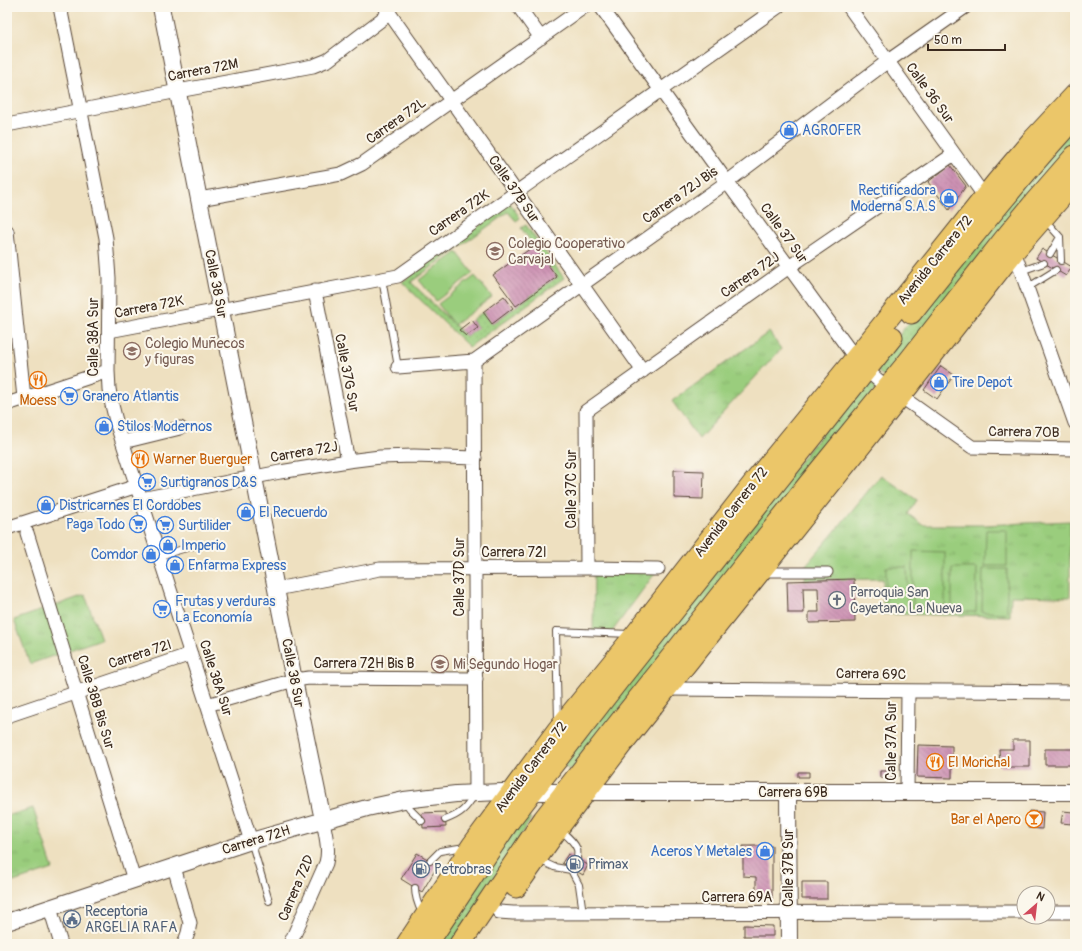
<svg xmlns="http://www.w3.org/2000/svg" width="1082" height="951" font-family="Pangolin,sans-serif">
  <defs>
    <pattern id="grass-dots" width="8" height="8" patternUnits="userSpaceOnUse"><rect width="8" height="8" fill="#9acd7d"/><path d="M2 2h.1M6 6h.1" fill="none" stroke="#86b06c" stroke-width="1.8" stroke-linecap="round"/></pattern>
    <pattern id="park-tufts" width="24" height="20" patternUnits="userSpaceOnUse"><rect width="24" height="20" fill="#9acd7d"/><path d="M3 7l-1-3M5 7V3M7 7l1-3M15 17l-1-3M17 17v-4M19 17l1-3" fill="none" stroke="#86b06c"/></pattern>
    <pattern id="building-back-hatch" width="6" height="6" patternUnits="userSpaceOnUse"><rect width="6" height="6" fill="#cd92b4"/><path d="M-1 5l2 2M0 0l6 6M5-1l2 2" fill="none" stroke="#a87792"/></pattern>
  </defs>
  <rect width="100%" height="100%" fill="#fbf7ec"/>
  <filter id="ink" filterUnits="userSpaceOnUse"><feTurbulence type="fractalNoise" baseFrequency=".025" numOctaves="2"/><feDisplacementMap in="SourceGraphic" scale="8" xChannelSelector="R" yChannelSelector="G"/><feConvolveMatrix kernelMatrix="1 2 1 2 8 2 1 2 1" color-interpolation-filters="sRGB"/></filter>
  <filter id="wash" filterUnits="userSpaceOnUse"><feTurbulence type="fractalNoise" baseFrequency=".012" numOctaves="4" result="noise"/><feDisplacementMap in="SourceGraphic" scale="16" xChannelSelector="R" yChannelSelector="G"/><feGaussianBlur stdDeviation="0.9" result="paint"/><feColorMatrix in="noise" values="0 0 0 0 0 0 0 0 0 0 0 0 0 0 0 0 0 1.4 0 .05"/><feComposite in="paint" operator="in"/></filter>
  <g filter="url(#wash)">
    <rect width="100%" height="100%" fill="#eee0c0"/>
    <path fill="url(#grass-dots)" stroke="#6a7c4e" d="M1075 123V147L886 378 873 368 992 217Z
      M510 203 520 218 516 221 508 212 411 282 466 336 477 328 472 320 483 312 492 324 556 277 521 228 526 225 564 278 469 347 402 282Z
      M866 377 877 388 572 769C568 769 566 769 563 765Z
      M524 814 531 819 455 944H436Z"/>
    <path fill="url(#park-tufts)" stroke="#6a7c4e" d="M769 332 781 349 699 439 672 401Z
      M881 475 917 500 908 514 923 525H983L1070 521V597L1011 596 1010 616 883 614V579L805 580 806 565 831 536Z
      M594 568 658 569 611 633 593 632Z
      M85 595 101 639 30 664 14 620Z
      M33 808 53 869 7 884V816Z"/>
    <path fill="#9acd7d" stroke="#6a7c4e" d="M457 252 473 273 436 301 419 280Z
      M475 276 492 297 454 325 438 304Z
      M986 530H1007V566H985Z
      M913 551 945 552V607H913Z
      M886 567H907L908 609H886Z
      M952 568H977L976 612H952Z
      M983 569H1007V613L982 612Z"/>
    <g id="blocks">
      <path fill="url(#building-back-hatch)" d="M950 165 966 186 949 210 928 182Z
        M534 246 557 277 516 306 493 275Z
        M1042 249 1072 267 1066 276 1036 258Z
        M504 296 513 308 492 324 483 312Z
        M472 320 478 328 466 336 459 330Z
        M941 366 954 375 937 399 924 390Z
        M674 470 704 471 703 499 674 498Z
        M854 579 855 622 809 623V612H819L818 588H803L804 613H788L787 581Z
        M1013 740H1030V767H1000L999 749H1013Z
        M918 745 952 746V778L917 777Z
        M1045 749H1075V765H1045Z
        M880 771H895L894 778H880Z
        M798 772H809V777H798Z
        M1029 811 1043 812 1042 829 1028 828Z
        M1063 811 1073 812 1072 824 1061 823Z
        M445 812 446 827 423 828 422 813Z
        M743 846H772V899H756V877L743 876Z
        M417 853 438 865 422 892 401 879Z
        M568 854 588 865 583 875 562 863Z
        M802 882H827V899H802Z
        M744 925 773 926V936H744Z"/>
    </g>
  </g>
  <g filter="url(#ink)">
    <use href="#blocks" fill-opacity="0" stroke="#564536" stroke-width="1"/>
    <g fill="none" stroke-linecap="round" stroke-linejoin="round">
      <g stroke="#564536" stroke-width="8">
        <path id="service" d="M1045 220 1060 237 1050 254
          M1060 237 1061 261
          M1021 271 1044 263
          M382 279 398 367
          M1027 288 1056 270
          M159 556 197 545
          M558 722 556 631 630 634
          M405 802 410 809 422 821
          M445 820C461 814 466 809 475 794
          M560 830C566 835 574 841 577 849 578 852 577 856 577 859
          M251 841 269 901
          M539 860 554 867 571 870
          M430 861 440 851 465 847
          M571 870 579 885 583 913
          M415 888C415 896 418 905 422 913"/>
      </g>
      <g stroke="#564536" stroke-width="11">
        <path id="pedestrian" d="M761 572H828"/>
      </g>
      <g stroke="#564536" stroke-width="15">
        <path id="minor" d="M60 7 106 238 109 278 108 371 109 389 112 405 117 425 251 841
          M385 7 643 371
          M519 7 541 38
          M601 7 727 182 856 359 867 370 878 380 972 447 1075 449
          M849 7 985 197
          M7 125 178 91 313 66 328 60 390 13
          M199 199 341 174 362 164 584 7
          M7 231 24 398
          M1014 251 1075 423
          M315 291 348 461
          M109 331 398 276 778 7
          M474 361 476 792
          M398 367 474 361 727 182 888 61 965 7
          M7 404 108 371
          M123 442 180 428
          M141 499 280 472 348 461 380 457 414 456 475 458
          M7 528 137 486
          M27 533 134 880
          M587 568 586 411 789 267 954 154
          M276 589 380 569 587 568 658 569
          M667 689 1075 692
          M207 705 294 680 309 678 476 679
          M7 716 191 654
          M907 792 908 691
          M174 867 190 923 188 933 184 944
          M50 908 61 944
          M499 912 513 913 1024 912
          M1048 912H1075
          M290 944 326 863C330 849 325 834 323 820"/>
      </g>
      <g stroke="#564536" stroke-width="18">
        <path id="tertiary" d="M161 7 294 680 323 820
          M788 792 789 944
          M7 922 251 841 367 808 404 800 456 794 501 792H1075"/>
      </g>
      <g stroke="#564536" stroke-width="23">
        <path id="trunk" d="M911 313C964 246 1017 180 1075 117
          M516 887 558 828 621 745 901 395 1014 251 1075 181
          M407 944 472 846 557 731 636 634 752 485 865 347 997 182 1031 142 1075 95
          M427 944 509 821 620 678 892 337
          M460 944 544 819 604 742 808 485 909 361 1003 241 1035 202 1075 156"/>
      </g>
      <use href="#service" stroke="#fff" stroke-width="6"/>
      <use href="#pedestrian" stroke="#fff" stroke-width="9"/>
      <use href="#minor" stroke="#fff" stroke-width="13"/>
      <use href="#tertiary" stroke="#fff" stroke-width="16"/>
      <use href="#trunk" stroke="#ebc669" stroke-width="21"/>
    </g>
  </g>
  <defs>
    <g id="shop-ring" transform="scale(0.9)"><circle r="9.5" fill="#fbf7ec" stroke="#3f7fe0" stroke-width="1.5"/><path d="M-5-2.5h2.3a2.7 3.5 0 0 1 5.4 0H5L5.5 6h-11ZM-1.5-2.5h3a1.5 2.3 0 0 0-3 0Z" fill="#3f7fe0"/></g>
    <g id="school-ring" transform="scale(0.9)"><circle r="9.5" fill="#fbf7ec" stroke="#8d6e63" stroke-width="1.5"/><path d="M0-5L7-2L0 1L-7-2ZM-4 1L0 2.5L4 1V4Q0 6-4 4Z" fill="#8d6e63"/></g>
    <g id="restaurant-ring" transform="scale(0.9)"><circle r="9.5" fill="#fbf7ec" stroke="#e8710a" stroke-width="1.5"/><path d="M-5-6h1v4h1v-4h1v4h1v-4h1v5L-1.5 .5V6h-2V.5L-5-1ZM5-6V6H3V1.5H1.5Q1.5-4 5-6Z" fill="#e8710a"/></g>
    <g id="supermarket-ring" transform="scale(0.9)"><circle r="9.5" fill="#fbf7ec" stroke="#3f7fe0" stroke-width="1.5"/><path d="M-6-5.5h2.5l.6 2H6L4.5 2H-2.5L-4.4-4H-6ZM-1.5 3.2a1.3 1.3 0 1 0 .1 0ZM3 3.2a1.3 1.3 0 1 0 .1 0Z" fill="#3f7fe0"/></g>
    <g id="church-ring" transform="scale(0.9)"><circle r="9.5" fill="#fbf7ec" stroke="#6b7280" stroke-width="1.5"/><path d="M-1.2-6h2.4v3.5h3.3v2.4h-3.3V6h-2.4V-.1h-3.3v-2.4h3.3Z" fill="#6b7280"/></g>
    <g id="bar-ring" transform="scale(0.9)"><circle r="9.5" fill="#fbf7ec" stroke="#e8710a" stroke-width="1.5"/><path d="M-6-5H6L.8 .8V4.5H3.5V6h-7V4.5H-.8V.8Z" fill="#e8710a"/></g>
    <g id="fuel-ring" transform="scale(0.9)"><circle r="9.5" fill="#fbf7ec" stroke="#5c6f8a" stroke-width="1.5"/><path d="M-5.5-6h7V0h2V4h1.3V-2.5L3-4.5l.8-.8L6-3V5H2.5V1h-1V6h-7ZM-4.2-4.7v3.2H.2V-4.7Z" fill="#5c6f8a"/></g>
    <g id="civic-ring" transform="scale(0.9)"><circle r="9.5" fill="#fbf7ec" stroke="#5c6f8a" stroke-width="1.5"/><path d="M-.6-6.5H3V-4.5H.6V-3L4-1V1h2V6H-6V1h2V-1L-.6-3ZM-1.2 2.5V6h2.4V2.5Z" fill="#5c6f8a"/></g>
  </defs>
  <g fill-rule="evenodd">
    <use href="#shop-ring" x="789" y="130"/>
    <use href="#shop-ring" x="949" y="198"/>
    <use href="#school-ring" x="495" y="251"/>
    <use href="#school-ring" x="132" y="351"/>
    <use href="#restaurant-ring" x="38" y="380"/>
    <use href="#shop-ring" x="939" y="382"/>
    <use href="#supermarket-ring" x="69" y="396"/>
    <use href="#shop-ring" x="104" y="426"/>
    <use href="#restaurant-ring" x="140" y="459"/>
    <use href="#supermarket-ring" x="147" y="482"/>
    <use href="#shop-ring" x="46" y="505"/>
    <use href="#shop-ring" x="246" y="512"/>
    <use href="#supermarket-ring" x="138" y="524"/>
    <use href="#supermarket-ring" x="165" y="525"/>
    <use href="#shop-ring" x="168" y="545"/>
    <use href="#shop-ring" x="151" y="554"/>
    <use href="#shop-ring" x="175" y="565"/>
    <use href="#church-ring" x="837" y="600"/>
    <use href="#supermarket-ring" x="162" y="609"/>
    <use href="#school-ring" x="440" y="664"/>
    <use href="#restaurant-ring" x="935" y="762"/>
    <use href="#bar-ring" x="1034" y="819"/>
    <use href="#shop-ring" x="765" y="851"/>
    <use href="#fuel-ring" x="575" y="864"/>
    <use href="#fuel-ring" x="421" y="869"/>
    <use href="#civic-ring" x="72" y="919"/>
  </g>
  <g text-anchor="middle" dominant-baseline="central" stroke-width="4" stroke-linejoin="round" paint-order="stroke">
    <g font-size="14" fill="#3b2a1e" stroke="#fbf7ec">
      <text transform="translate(203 70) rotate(-11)">Carrera 72M</text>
      <text transform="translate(930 93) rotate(54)">Calle 36 Sur</text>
      <text transform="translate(396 121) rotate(-35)">Carrera 72L</text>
      <text transform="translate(514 189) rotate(55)">Calle 37B Sur</text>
      <text transform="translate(680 195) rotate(-35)">Carrera 72J Bis</text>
      <text transform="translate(459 213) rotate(-35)">Carrera 72K</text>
      <text transform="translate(784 233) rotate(54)">Calle 37 Sur</text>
      <text transform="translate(935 260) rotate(-51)">Avenida Carrera 72</text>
      <text transform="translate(750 275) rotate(-35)">Carrera 72J</text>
      <text transform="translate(216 284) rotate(79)">Calle 38 Sur</text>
      <text transform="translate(149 307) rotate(-11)">Carrera 72K</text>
      <text transform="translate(93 337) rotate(-90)">Calle 38A Sur</text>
      <text transform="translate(347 373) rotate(79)">Calle 37G Sur</text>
      <text transform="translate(1024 432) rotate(1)">Carrera 70B</text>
      <text transform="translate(304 452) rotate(-10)">Carrera 72J</text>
      <text transform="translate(571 489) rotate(-90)">Calle 37C Sur</text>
      <text transform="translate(731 512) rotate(-52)">Avenida Carrera 72</text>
      <text x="514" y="552">Carrera 72I</text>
      <text transform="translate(459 577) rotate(-90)">Calle 37D Sur</text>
      <text transform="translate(140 654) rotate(-18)">Carrera 72I</text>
      <text x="364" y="663">Carrera 72H Bis B</text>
      <text transform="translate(293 673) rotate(79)">Calle 38 Sur</text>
      <text transform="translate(871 674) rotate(1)">Carrera 69C</text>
      <text transform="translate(216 678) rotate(72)">Calle 38A Sur</text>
      <text transform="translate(96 702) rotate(73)">Calle 38B Bis Sur</text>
      <text transform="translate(891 741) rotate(-90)">Calle 37A Sur</text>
      <text transform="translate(531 767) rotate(-53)">Avenida Carrera 72</text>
      <text x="793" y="792">Carrera 69B</text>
      <text transform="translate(256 840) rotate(-17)">Carrera 72H</text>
      <text transform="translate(788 868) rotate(-90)">Calle 37B Sur</text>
      <text transform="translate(296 888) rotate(-67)">Carrera 72D</text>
      <text x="737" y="897">Carrera 69A</text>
    </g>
    <g font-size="14" fill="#366cbe" stroke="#fbf7ec" text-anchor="start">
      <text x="802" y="130">AGROFER</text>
      <text x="936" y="190" text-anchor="end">Rectificadora<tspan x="936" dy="16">Moderna S.A.S</tspan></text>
      <text x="952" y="382">Tire Depot</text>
      <text x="82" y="396">Granero Atlantis</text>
      <text x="117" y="426">Stilos Modernos</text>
      <text x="160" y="482">Surtigranos D&amp;S</text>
      <text x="59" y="505">Districarnes El Cordobes</text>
      <text x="259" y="512">El Recuerdo</text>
      <text x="125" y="524" text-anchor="end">Paga Todo</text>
      <text x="178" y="525">Surtilider</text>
      <text x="181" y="545">Imperio</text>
      <text x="138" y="554" text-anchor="end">Comdor</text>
      <text x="188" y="565">Enfarma Express</text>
      <text x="175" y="601">Frutas y verduras<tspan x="175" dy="16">La Economía</tspan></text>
      <text x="752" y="851" text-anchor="end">Aceros Y Metales</text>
    </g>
    <g font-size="14" fill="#785e54" stroke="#fbf7ec" text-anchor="start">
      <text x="508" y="243">Colegio Cooperativo<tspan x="508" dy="16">Carvajal</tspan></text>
      <text x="145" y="343">Colegio Muñecos<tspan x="145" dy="16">y figuras</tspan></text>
      <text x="453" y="664">Mi Segundo Hogar</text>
    </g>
    <g font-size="14" fill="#c56008" stroke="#fbf7ec" text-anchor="start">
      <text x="38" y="400" text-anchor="middle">Moess</text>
      <text x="153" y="459">Warner Buerguer</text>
      <text x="948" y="762">El Morichal</text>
      <text x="1021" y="819" text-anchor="end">Bar el Apero</text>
    </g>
    <g font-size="14" fill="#5b616d" stroke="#fbf7ec" text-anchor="start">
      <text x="850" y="592">Parroquia San<tspan x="850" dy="16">Cayetano La Nueva</tspan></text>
    </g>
    <g font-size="14" fill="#4e5e75" stroke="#fbf7ec" text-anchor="start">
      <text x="588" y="864">Primax</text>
      <text x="434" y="869">Petrobras</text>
      <text x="85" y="911">Receptoria<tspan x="85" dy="16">ARGELIA RAFA</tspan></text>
    </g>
  </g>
  <rect width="1082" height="951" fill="none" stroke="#fbf7ec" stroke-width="24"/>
  <g transform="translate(1036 905) rotate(28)"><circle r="19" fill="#fbf7ec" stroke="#aea59a"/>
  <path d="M0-3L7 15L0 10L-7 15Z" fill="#d1495b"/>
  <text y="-6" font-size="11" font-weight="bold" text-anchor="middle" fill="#3b2a1e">N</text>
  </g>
  <path d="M928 44v6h77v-6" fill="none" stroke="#3b2a1e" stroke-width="2"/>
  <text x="934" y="44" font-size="12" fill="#3b2a1e" stroke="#fbf7ec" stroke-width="3" paint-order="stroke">50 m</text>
</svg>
